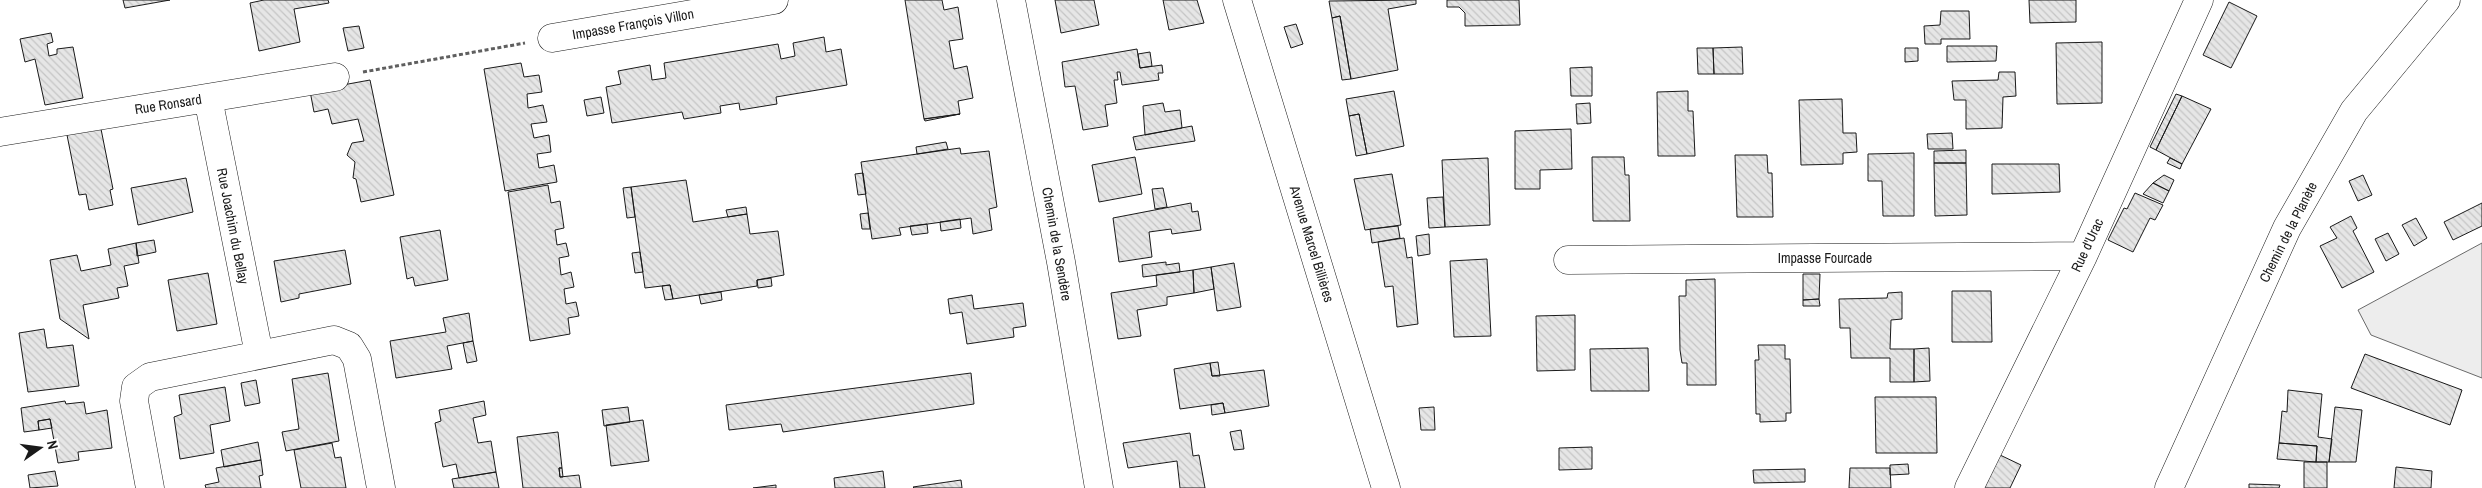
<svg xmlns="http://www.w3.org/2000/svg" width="2482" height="488" font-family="'Archivo Narrow',sans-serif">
  <defs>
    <pattern id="building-back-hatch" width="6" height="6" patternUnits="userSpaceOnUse" patternTransform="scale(1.25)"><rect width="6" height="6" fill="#e6e6e6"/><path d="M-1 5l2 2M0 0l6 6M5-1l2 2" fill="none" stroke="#c5c5c5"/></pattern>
  </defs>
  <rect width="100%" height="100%" fill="#fff"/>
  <path fill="#ededed" stroke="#6a6a6a" d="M2482 243V378L2371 335 2358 310Z"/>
  <path fill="url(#building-back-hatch)" stroke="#1a1a1a" d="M123 0H170L125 8Z
    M264 0H328L329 3 294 9 300 42 259 51 250 3Z
    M905 0H942L944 10 958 7 963 39 949 41 954 69 967 66 973 98 958 101 960 114 924 119Z
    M1055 0H1094L1099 25 1061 33Z
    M1163 0H1197L1204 23 1169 30Z
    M1416 0V4L1388 9 1398 70 1351 79 1340 16 1332 18 1329 1Z
    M1447 0H1519L1520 25 1465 26V13L1459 7H1447Z
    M2029 0H2076V22L2030 23Z
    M2229 2 2257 16 2231 68 2203 55Z
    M1941 11H1969L1970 39H1941V44H1925L1924 26 1940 25Z
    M1340 16 1351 79 1342 80 1332 18Z
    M1296 24 1303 44 1291 48 1284 27Z
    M359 26 364 48 348 51 343 28Z
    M51 33 53 42 47 44 49 56 57 54V49L73 47 83 98 45 105 35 59 25 62 20 39Z
    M824 37 826 52 841 49 847 85 776 97 777 104 740 110 739 103 720 106 721 113 684 119 682 112 612 123 606 87 621 84 618 71 650 65 652 80 666 78 664 63 778 44 781 59 795 56 793 43Z
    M2102 42V103L2057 104 2056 43Z
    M1947 46H1997L1996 61 1947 62Z
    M1742 47 1743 74H1714L1713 48Z
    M1697 48H1713L1714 74H1698Z
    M1905 48H1918V61L1905 62Z
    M1137 49 1140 68 1162 65 1163 73H1158L1159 80 1122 85 1120 72H1117L1118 80H1114L1117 103 1105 105 1108 126 1083 130 1075 86 1065 87 1062 62Z
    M1150 52 1152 66 1140 68 1138 54Z
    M521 63 524 77 539 75 542 92 527 94 528 108 543 105 547 122 531 124 534 138 549 135 551 152 537 154 539 168 554 165 557 182 505 191 484 69Z
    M1592 67V96H1571L1570 68Z
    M1999 72H2015L2016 96 2003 97 2002 128 1966 129V100H1954L1952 81 1998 80Z
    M370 80 394 195 361 202 356 179 353 178 355 162 347 155 352 143 364 141 358 119 332 124 328 109 314 112 310 91Z
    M1394 91 1404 146 1367 154 1359 114 1349 116 1346 99Z
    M1688 91V111H1693L1695 156H1658L1657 92Z
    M2176 94 2182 96 2156 150 2150 147Z
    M2182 96 2211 109 2182 164 2156 150Z
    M601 97 604 113 587 116 584 100Z
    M1842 99 1843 133H1856L1857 152 1843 153V164L1801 165 1799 100Z
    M1163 103 1165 112 1180 110 1182 128 1145 135 1143 106Z
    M1590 103 1591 123 1577 124 1576 104Z
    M960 114 925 121 924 119Z
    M1359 114 1367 154 1356 156 1349 116Z
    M100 124 113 189 110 190 113 205 89 210 86 194 79 195 66 130Z
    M1192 126 1195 141 1136 150 1133 137Z
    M1571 129 1572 169 1540 170V189H1515V131Z
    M1952 133 1953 149H1928L1927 134Z
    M946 142 948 149 917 154 916 147Z
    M960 148 961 154 989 151 997 207 989 209 992 230 973 234 971 218 899 228 901 235 872 239 861 162Z
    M1966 150V163H1934V151Z
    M1914 153V216H1883L1882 181H1868V154Z
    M1735 155H1767L1768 173H1772L1773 217H1737Z
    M1135 157 1142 194 1099 202 1092 165Z
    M1592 157H1624L1625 175H1629L1630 221H1593Z
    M1488 158 1490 225 1445 227 1442 160Z
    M2170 158 2182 164 2180 169 2167 163Z
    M1934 163H1966L1967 215 1935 216Z
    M1992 164H2059L2060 192 1992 194Z
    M863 173 866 194 858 195 855 174Z
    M1392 174 1401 225 1365 230 1354 179Z
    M2164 175 2174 180 2169 191 2153 183Z
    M2363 175 2372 195 2358 201 2349 181Z
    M186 178 193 212 138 225 131 188Z
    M686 180 693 222 747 214 750 234 778 231 784 275 757 280V286L673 299 670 285 645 288 631 187Z
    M2153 183 2169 191 2163 203 2143 194Z
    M548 185 551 203 560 201 564 228 555 230 557 245 566 243 569 256 559 258 561 275 571 272 574 287 564 289 566 304 576 302 579 316 568 318 570 334 530 341 508 192Z
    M631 187 635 217 627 218 623 188Z
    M1163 188 1167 207 1155 209 1152 189Z
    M2135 193 2163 205 2155 220 2150 218 2133 252 2108 240 2124 208 2127 209Z
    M1443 197 1445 227 1429 228 1427 198Z
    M1191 203 1192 212 1198 211 1201 230 1172 234 1171 229 1149 232 1152 257 1119 262 1113 218Z
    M2482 203V226L2453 240 2444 222Z
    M746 207 747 214 728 217 726 210Z
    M868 213 870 229H862L860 214Z
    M2351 216 2357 228 2353 231 2374 272 2342 288 2320 246 2337 238 2330 227Z
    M2416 218 2427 238 2414 246 2402 225Z
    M960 219 961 228 941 231 940 222Z
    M927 224 928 233 912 235 910 226Z
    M1398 226 1400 238 1372 243 1370 229Z
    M440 230 448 280 415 286 413 277 407 279 400 237Z
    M2388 233 2399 254 2386 261 2375 239Z
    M1429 234 1430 254 1418 256 1416 236Z
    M1404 238 1407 258 1412 257 1418 324 1397 327 1393 286 1385 287 1378 242Z
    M154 240 156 252 137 256 136 243Z
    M136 243 139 263 124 266 128 286 117 288 119 298 83 305 89 339 60 319 50 260 77 255 81 271 111 265 108 249Z
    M345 250 351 284 299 294V298L281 302 274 261Z
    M640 252 643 272 635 273 632 253Z
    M1487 259 1491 336 1454 337 1450 261Z
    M1166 262V265L1179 263 1180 272 1143 277 1142 265Z
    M1234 263 1241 307 1217 311 1211 267Z
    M1211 267 1214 289 1194 293 1193 270Z
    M1193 270 1194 293 1167 297V305L1137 310 1141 336 1118 339 1111 293 1157 286 1156 275Z
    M208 273 217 324 177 331 168 280Z
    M1803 274H1820L1819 299 1803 300Z
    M771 278 772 286 758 288 757 280Z
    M1715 279 1716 385H1687V363H1682L1680 350 1679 296H1686V280Z
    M670 285 673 299 665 300 662 286Z
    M1952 291H1991L1992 342H1952Z
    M721 292 722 300 701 304 699 295Z
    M1902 292V319L1891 320 1890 349H1914V382H1890V358H1851L1850 328H1840L1839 299 1887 298 1888 293Z
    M972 295 974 309 1023 303 1026 326 1013 328 1014 337 967 344 962 312 950 314 948 299Z
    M1819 299 1820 306H1803V300Z
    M469 313 473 341 447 346 452 369 396 378 390 341 446 332 443 318Z
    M1575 315V370L1537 371 1536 316Z
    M44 329 47 348 73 345 79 386 28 392 19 333Z
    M473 341 477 361 467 363 463 343Z
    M1758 345H1785V359H1790L1791 413H1786V421L1760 422V414H1756L1755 360H1759Z
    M1648 348 1649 391H1591L1590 349Z
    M1929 348 1930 381 1914 382V349Z
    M2365 354 2462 390 2450 425 2351 388Z
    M1218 362 1220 376H1212L1210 363Z
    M1210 363 1212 376 1264 370 1269 406 1225 413 1223 403 1180 409 1174 369Z
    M328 373 339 441 286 451 282 432 299 429 292 379Z
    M971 373 974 404 783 432 781 424 729 430 726 405Z
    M256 380 260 403 245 406 241 383Z
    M225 387 230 421 210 425 214 453 180 459 174 417 182 414 179 395Z
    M2288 390 2322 394 2318 437 2332 439 2329 462H2316L2317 446 2279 443 2282 411 2287 412Z
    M1875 397H1936L1937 453H1876Z
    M65 401 66 404 84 402 86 414 107 410 112 448 78 452 79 460 58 463 50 419 38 421 39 430 24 432 21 408Z
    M484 401 486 415 473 418 478 443 491 441 496 472 459 478 456 464 443 467 435 423 441 421 439 410Z
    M1223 403 1225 413 1212 415 1211 405Z
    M628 407 630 422 604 426 602 410Z
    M1434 407 1435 430H1421L1419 408Z
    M2335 407 2362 410 2356 462H2329Z
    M50 419 52 428 39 430 38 421Z
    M643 420 649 461 611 466 606 425Z
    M1241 430 1244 449 1234 450 1230 432Z
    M558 432 562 468H559L560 477 579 475 581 488H523L517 437Z
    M1190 433 1193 456 1199 455 1205 488H1180L1177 461 1128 468 1123 443Z
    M258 442 261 460 224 467 221 450Z
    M332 443 335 458 341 457 346 488H301L294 450Z
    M2279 443 2317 446 2316 462 2277 459Z
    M1592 447V469L1559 470V448Z
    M2000 455 2021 465 2010 488H1984Z
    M261 460 263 475 259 476 261 488H206L205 485 219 482 216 468Z
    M2304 462H2327V488H2304Z
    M1908 464 1909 474 1890 475V465Z
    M2396 467 2432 471 2431 488H2394Z
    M559 468H562L563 477H560Z
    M1850 468H1890L1891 488H1849Z
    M1805 469V482L1754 483 1753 470Z
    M55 471 58 486 30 488 28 475Z
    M883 471 885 488H835L834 478Z
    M496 472 499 488H454L452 479Z
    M961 480 962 488H914L913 487Z
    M2249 484 2280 485 2279 488H2249Z
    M776 485V488H753Z"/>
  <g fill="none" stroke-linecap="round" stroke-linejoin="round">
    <g stroke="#1a1a1a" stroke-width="29">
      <path id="minor" d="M1011 0 1061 262 1099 488
        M1237 0 1386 488
        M552 38 774 0
        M208 98 259 354
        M0 132 335 77
        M1568 260 2083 256
        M150 488 134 401 136 387 150 377 334 340 349 346 357 359 381 488
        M1969 488 2083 256 2199 0
        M2169 488 2287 228 2354 111 2446 0"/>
    </g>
    <path stroke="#5f5f5f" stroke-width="3" stroke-dasharray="4 2.5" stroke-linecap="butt" d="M363 72 525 43"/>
    <use href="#minor" stroke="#fff" stroke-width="28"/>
  </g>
  <g text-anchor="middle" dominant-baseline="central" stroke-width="4" stroke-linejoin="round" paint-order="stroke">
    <g font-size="14" fill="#1a1a1a" stroke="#fff">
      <text transform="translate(633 24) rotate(-10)">Impasse François Villon</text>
      <text transform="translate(168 104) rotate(-9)">Rue Ronsard</text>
      <text transform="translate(233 226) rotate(79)">Rue Joachim du Bellay</text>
      <text transform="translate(2288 232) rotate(-63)">Chemin de la Planète</text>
      <text transform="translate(1057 244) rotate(80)">Chemin de la Sendère</text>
      <text transform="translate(1312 244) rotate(73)">Avenue Marcel Billières</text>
      <text transform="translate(2087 245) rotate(-65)">Rue d'Urac</text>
      <text x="1825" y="258">Impasse Fourcade</text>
    </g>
  </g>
  <g transform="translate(40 448) rotate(76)" stroke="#ffffff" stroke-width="4" paint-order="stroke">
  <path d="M0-4L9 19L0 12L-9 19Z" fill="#1a1a1a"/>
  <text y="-8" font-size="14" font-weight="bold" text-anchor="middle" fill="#1a1a1a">N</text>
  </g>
</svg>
